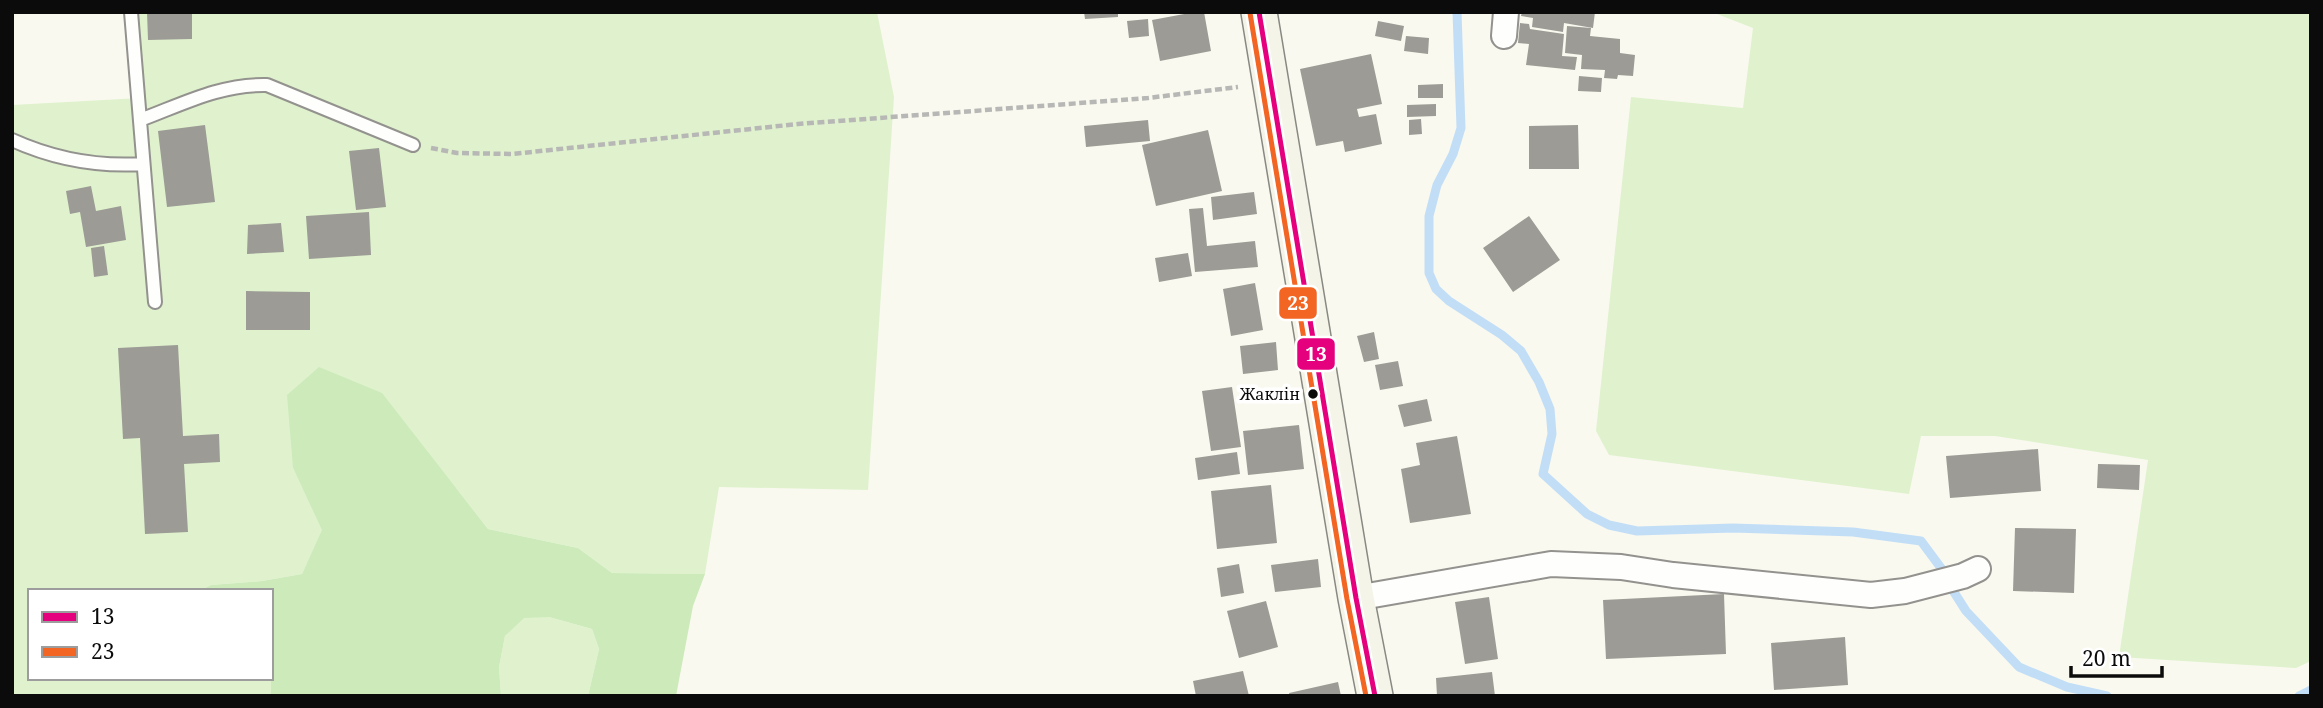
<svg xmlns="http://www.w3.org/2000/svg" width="2323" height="708" font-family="'Noto Serif',serif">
  <rect width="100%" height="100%" fill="#faf9ef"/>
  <path fill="#dff2cd" d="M137 12H877L894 97 868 490 719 487 705 574 612 573 578 548 488 529 456 488 293 468 323 530 302 574 262 581 211 585 199 591H30V678H271V696H12V105L140 98Z
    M1712 12H2311V661L2296 668 2119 657 2148 460 1995 436H1921L1909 494 1609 455 1596 431 1631 97 1743 108 1753 28Z
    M524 617H549L592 629 599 649 588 696H501L499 667 505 636Z"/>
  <path fill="#cdeaba" d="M319 367 382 393 488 529 578 548 612 573 705 574 693 606 676 696H588L599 649 592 629 549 617 524 618 505 636 499 667 501 696H271V591H199L211 585 262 581 302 574 322 530 293 468 287 395Z"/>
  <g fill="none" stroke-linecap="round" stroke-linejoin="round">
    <path stroke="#c2def7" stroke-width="9" d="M1457 12 1461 128 1453 154 1437 185 1429 216V273L1436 289 1449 301 1502 335 1521 351 1539 382 1550 409 1552 434 1543 474 1587 514 1609 525 1637 531 1733 528 1853 532 1921 541 1944 572
      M1952 589 1966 611 2019 667 2067 687 2107 696
      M2299 696 2311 690"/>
  </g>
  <path fill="#9c9b95" d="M147 12H192V39L148 40Z
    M1084 12H1118V17L1085 19Z
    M1195 12H1204L1211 51 1160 61 1152 20Z
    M1522 12H1595L1593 28 1564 23 1563 32 1532 27 1533 18 1521 16Z
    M1148 19 1149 36 1129 38 1127 21Z
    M1378 21 1404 26 1401 41 1375 36Z
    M1520 23 1529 24 1530 29 1564 34 1562 56 1577 57 1575 70 1526 65 1529 44 1518 43Z
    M1567 26 1591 28 1590 36 1620 39V53L1635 55 1633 76 1618 75 1617 79 1604 78 1605 70 1581 69 1582 55 1565 53Z
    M1406 36 1429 38 1428 54 1404 51Z
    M1371 54 1382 104 1357 109 1359 117 1376 114 1382 144 1345 152 1343 141 1316 146 1300 69Z
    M1579 76 1602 78 1601 92 1578 91Z
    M1443 84V98H1418V85Z
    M1436 104V116L1407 117V105Z
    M1421 119 1422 134 1409 135V120Z
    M1148 120 1150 141 1086 147 1084 126Z
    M205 125 215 202 167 207 158 131Z
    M1578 125 1579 169H1529V126Z
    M1208 130 1222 191 1156 206 1142 145Z
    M379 148 386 207 356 210 349 151Z
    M91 186 96 211 121 206 126 240 86 247 80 212 70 214 66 191Z
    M1254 192 1257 214 1213 220 1211 197Z
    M1203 208 1207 246 1255 241 1258 267 1195 272 1189 209Z
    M369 212 371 255 309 259 306 216Z
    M1529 216 1560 260 1513 292 1483 248Z
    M281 223 284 252 247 254 248 225Z
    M104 246 108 275 94 277 91 248Z
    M1188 253 1192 276 1159 282 1155 258Z
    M1255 283 1263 330 1231 336 1223 289Z
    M246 291 310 292V330H246Z
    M1374 332 1379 359 1364 362 1357 336Z
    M1276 342 1278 370 1243 374 1240 346Z
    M178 345 183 436 219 434 220 462 184 464 188 532 145 534 140 438 123 439 118 348Z
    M1398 361 1403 386 1380 390 1375 365Z
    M1232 387 1241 447 1211 451 1202 391Z
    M1427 399 1432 421 1404 427 1398 405Z
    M1299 425 1304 469 1248 475 1243 431Z
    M1457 436 1471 514 1410 523 1401 469 1420 465 1416 443Z
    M2038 449 2041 491 1950 498 1946 456Z
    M1237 452 1240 474 1198 480 1195 458Z
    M2098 464 2140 465 2139 490 2097 488Z
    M1271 485 1277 543 1217 549 1211 491Z
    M2015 528 2076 529 2074 593 2013 591Z
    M1318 559 1321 587 1275 592 1271 565Z
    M1239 564 1244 593 1221 597 1217 568Z
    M1724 594 1726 654 1606 659 1603 600Z
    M1489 597 1498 659 1465 664 1455 602Z
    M1266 601 1278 647 1239 658 1227 611Z
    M1845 637 1848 685 1774 690 1771 643Z
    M1243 671 1249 696H1196L1193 681Z
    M1492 672 1495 696H1437L1436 678Z
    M1338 682 1341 696H1290L1289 693Z"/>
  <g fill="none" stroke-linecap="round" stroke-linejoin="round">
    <g stroke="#93928e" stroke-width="16">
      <path id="service" d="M131 12 155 302
        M140 120C183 104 220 84 267 85L413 145
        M12 140C54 159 98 167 143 164"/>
    </g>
    <g stroke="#93928e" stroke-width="28">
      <path id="minor" d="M1504 36 1506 12
        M1356 598 1551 564 1621 567 1673 575 1871 595 1905 591 1963 576 1978 569"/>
    </g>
    <g stroke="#898984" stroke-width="38">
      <path id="secondary" d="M1259 12 1356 598 1375 696"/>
    </g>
    <path stroke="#b7b7b5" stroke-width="4.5" stroke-dasharray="7 3.5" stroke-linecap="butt" d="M431 148 457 153 512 154 798 124 1148 98 1238 87"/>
    <use href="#service" stroke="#fefefd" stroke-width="12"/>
    <use href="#minor" stroke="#fefefd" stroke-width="24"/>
    <use href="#secondary" stroke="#f4f4e8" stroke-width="35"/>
    <g stroke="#fff" stroke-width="10">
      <path id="bus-1" d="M1259 12 1356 598 1375 696"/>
    </g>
    <g stroke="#fff" stroke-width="10">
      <path id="bus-2" d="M1250 13 1347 599 1366 696"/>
    </g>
    <use href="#bus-1" stroke="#e5007d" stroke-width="5"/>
    <use href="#bus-2" stroke="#f26522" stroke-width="5"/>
  </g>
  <circle fill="#0b0b0b" stroke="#fff" stroke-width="2.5" cx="1313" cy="394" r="6"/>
  <g text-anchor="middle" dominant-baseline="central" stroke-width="7" stroke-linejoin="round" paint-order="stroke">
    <g font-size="16" fill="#0b0b0b" stroke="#fff" text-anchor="end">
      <text x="1300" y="394">Жаклін</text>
    </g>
  </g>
  <g stroke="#fff" stroke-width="2.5">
    <rect x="1278" y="286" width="40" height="34" rx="7" fill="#f26522"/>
    <rect x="1296" y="337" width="40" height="34" rx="7" fill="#e5007d"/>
  </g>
  <g font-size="19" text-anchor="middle" font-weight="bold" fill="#fff">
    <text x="1298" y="310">23</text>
    <text x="1316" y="361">13</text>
  </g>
  <rect width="2323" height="708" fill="none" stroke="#0b0b0b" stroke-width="28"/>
  <rect x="28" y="589" width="245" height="91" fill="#ffffff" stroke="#9d9d9d" stroke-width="2"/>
  <rect x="42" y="612" width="35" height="10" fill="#e5007d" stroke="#9d9d9d" stroke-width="2"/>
  <text x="91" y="624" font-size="21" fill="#0b0b0b">13</text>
  <rect x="42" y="647" width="35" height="10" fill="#f26522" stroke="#9d9d9d" stroke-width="2"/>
  <text x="91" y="659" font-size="21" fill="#0b0b0b">23</text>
  <path d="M2071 666v10h91v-10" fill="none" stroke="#0b0b0b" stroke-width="3.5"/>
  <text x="2082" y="666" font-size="21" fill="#0b0b0b" stroke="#ffffff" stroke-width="5" paint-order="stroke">20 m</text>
</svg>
